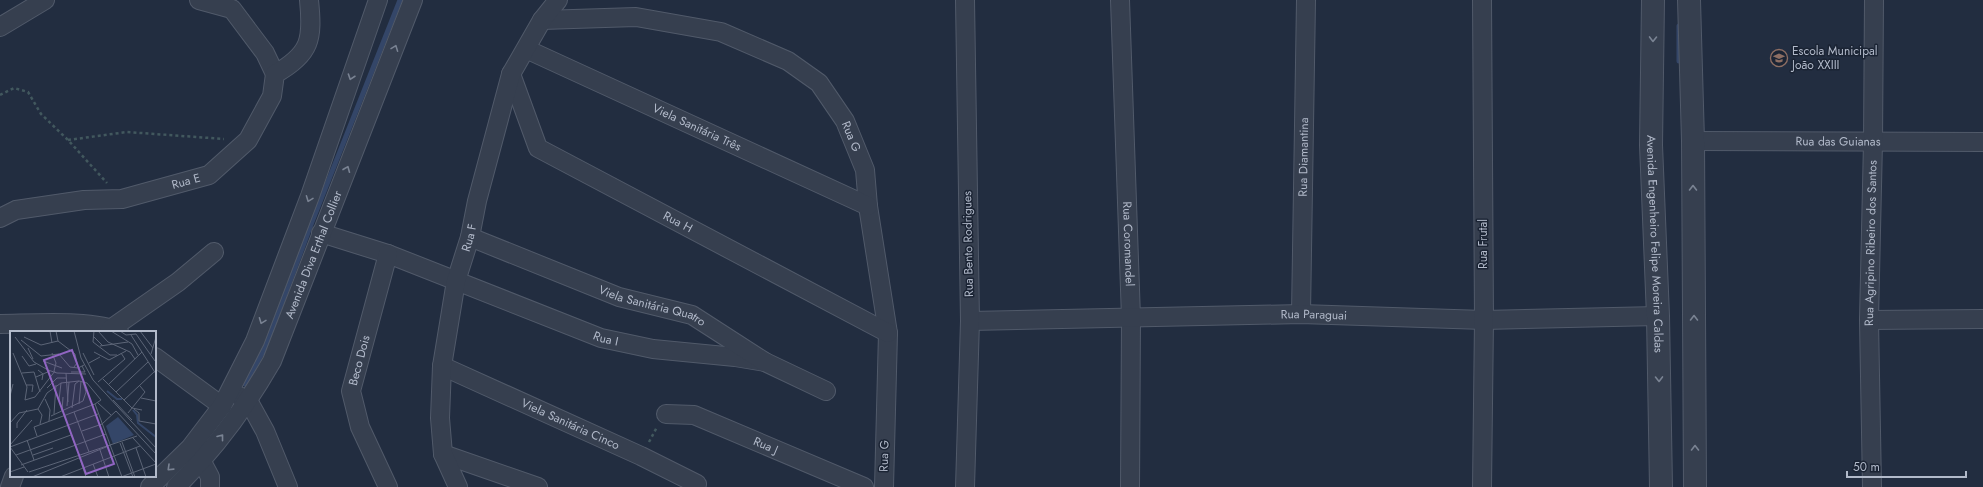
<svg xmlns="http://www.w3.org/2000/svg" width="1983" height="487" font-family="Jost,sans-serif">
  <rect width="100%" height="100%" fill="#222d40"/>
  <g fill="none" stroke-linecap="round" stroke-linejoin="round">
    <path stroke="#344668" stroke-width="5" d="M1679 26V61
      M245 384 265 348 312 222 400 0"/>
    <g stroke="#515a6a" stroke-width="20">
      <g id="minor">
        <path d="M199 0 232 9 265 53 275 74"/>
        <path id="s1" d="M1120 0 1131 318 1130 487"/>
        <path id="s2" d="M542 20 636 17 721 32 788 61 819 83 845 121 865 170 868 206 888 333 884 487"/>
        <path d="M0 27 45 0"/>
        <path id="s3" d="M526 49 868 206"/>
        <path id="s4" d="M511 74 538 148 888 333"/>
        <path id="s5" d="M1693 141 1983 142"/>
        <path id="s6" d="M0 218 16 210 84 200 122 199 209 175 248 140 272 96 275 74C311 54 313 39 309 0"/>
        <path id="s7" d="M321 233 388 254 601 338 653 349 735 357 765 362"/>
        <path id="s8" d="M470 237 619 297 692 315 765 362 826 391"/>
        <path id="s9" d="M1301 314 1306 0"/>
        <path d="M1869 320 1983 319"/>
        <path id="s10" d="M970 321 1301 314 1484 320 1658 316"/>
        <path d="M0 324C28 324 96 319 119 332"/>
        <path d="M109 332 112 328 178 282 214 252"/>
        <path d="M155 357 222 406"/>
        <path id="s11" d="M442 366 641 456 697 484"/>
        <path d="M239 396 249 402 265 431 288 487"/>
        <path id="s12" d="M666 414 694 415 864 487"/>
        <path d="M443 454 538 487"/>
        <path d="M202 462 210 477V487"/>
        <path d="M10 487 14 476"/>
        <path d="M150 487 190 448 222 406 255 341 310 196 378 0"/>
        <path id="s13" d="M176 487C215 449 245 408 272 361L413 0"/>
        <path id="s14" d="M388 487 360 427 351 391 388 254"/>
        <path id="s15" d="M458 487 443 454 440 418 442 366 456 281 470 237 477 201 511 74 542 20 558 0"/>
        <path d="M965 487 970 321 965 0"/>
        <path d="M1482 487 1484 320 1482 0"/>
        <path id="s16" d="M1872 487 1869 320 1873 142 1874 0"/>
      </g>
    </g>
    <g stroke="#515a6a" stroke-width="24">
      <g id="tertiary">
        <path id="s17" d="M1653 0 1651 145 1658 316 1661 487"/>
        <path d="M1689 0 1693 141 1695 487"/>
      </g>
    </g>
    <path stroke="#42585e" stroke-width="2.5" stroke-dasharray="3 3" stroke-linecap="butt" d="M0 95 14 88 28 92 41 114 68 140 107 183
      M68 140 127 132 224 139
      M649 442 657 427"/>
    <use href="#minor" stroke="#363f4f" stroke-width="18"/>
    <use href="#tertiary" stroke="#363f4f" stroke-width="22"/>
  </g>
  <defs><path id="oneway-chevron" d="M-2-3.5L2.5 0L-2 3.5" fill="none" stroke-width="1.6" stroke-linecap="round" stroke-linejoin="round"/></defs>
  <g stroke="#7a8393">
    <use href="#oneway-chevron" transform="translate(1653 39) rotate(91)"/>
    <use href="#oneway-chevron" transform="translate(395 48) rotate(-69)"/>
    <use href="#oneway-chevron" transform="translate(351 77) rotate(109)"/>
    <use href="#oneway-chevron" transform="translate(347 169) rotate(-68)"/>
    <use href="#oneway-chevron" transform="translate(1693 188) rotate(-90)"/>
    <use href="#oneway-chevron" transform="translate(309 199) rotate(111)"/>
    <use href="#oneway-chevron" transform="translate(1694 318) rotate(-90)"/>
    <use href="#oneway-chevron" transform="translate(262 321) rotate(111)"/>
    <use href="#oneway-chevron" transform="translate(1659 379) rotate(89)"/>
    <use href="#oneway-chevron" transform="translate(221 437) rotate(-52)"/>
    <use href="#oneway-chevron" transform="translate(1695 448) rotate(-90)"/>
    <use href="#oneway-chevron" transform="translate(170 468) rotate(136)"/>
  </g>
  <defs>
    <g id="school-ring" transform="scale(0.9)"><circle r="9.5" fill="#1b2434" stroke="#8d6e63" stroke-width="1.5"/><path d="M0-5L7-2L0 1L-7-2ZM-4 1L0 2.5L4 1V4Q0 6-4 4Z" fill="#8d6e63"/></g>
  </defs>
  <g fill-rule="evenodd">
    <use href="#school-ring" x="1779" y="58"/>
  </g>
  <g text-anchor="middle" dominant-baseline="central" stroke-width="3" stroke-linejoin="round" paint-order="stroke">
    <g font-size="12" fill="#b2baca" stroke="#1b2434" text-anchor="start">
      <text x="1792" y="51">Escola Municipal<tspan x="1792" dy="14">João XXIII</tspan></text>
    </g>
    <g font-size="12" fill="#b2baca" stroke="#1b2434">
      <text stroke="none"><textPath href="#s3" startOffset="188">Viela Sanitária Três</textPath></text>
      <text stroke="none"><textPath href="#s2" startOffset="354">Rua G</textPath></text>
      <text stroke="none"><textPath href="#s5" startOffset="145">Rua das Guianas</textPath></text>
      <text stroke="none"><textPath href="#s9" startOffset="157">Rua Diamantina</textPath></text>
      <text stroke="none"><textPath href="#s6" startOffset="191">Rua E</textPath></text>
      <text stroke="none"><textPath href="#s4" startOffset="237">Rua H</textPath></text>
      <text stroke="none"><textPath href="#s15" startOffset="256">Rua F</textPath></text>
      <text stroke="none"><textPath href="#s1" startOffset="244">Rua Coromandel</textPath></text>
      <text transform="translate(968 244) rotate(-91)">Rua Bento Rodrigues</text>
      <text transform="translate(1483 244) rotate(-90)">Rua Frutal</text>
      <text stroke="none"><textPath href="#s17" startOffset="244">Avenida Engenheiro Felipe Moreira Caldas</textPath></text>
      <text stroke="none"><textPath href="#s16" startOffset="244">Rua Agripino Ribeiro dos Santos</textPath></text>
      <text stroke="none"><textPath href="#s13" startOffset="273">Avenida Diva Erthal Collier</textPath></text>
      <text stroke="none"><textPath href="#s8" startOffset="195">Viela Sanitária Quatro</textPath></text>
      <text stroke="none"><textPath href="#s10" startOffset="344">Rua Paraguai</textPath></text>
      <text stroke="none"><textPath href="#s7" startOffset="304">Rua I</textPath></text>
      <text stroke="none"><textPath href="#s14" startOffset="135">Beco Dois</textPath></text>
      <text stroke="none"><textPath href="#s11" startOffset="141">Viela Sanitária Cinco</textPath></text>
      <text stroke="none"><textPath href="#s12" startOffset="106">Rua J</textPath></text>
      <text transform="translate(884 456) rotate(-88)">Rua G</text>
    </g>
  </g>
  <g transform="translate(10 331)">
    <rect width="146" height="146" fill="#222d40"/>
    <path d="M108 86 124 104 103 113 96 95Z" fill="#344668"/>
    <path fill="none" stroke="#344668" stroke-width="2" d="M97 60 107 68H112M123 79 127 84 128 92 146 106"/>
    <path fill="none" stroke="#5c6577" stroke-width="1" d="M40 0 42 12M46 0 48 10 65 23 67 32 64 36M64 0 71 27 83 49 146 117M84 0 83 11 100 24H107M88 0 98 11 120 21 125 28M101 0 122 13 128 24M110 0 116 4 126 3 145 30M130 0 143 17M121 4 146 43M83 5 93 15M5 6 24 31 38 39 47 42 76 43M14 6 31 14 48 10M11 9 31 25 49 23 60 36 68 37 74 34M90 15 118 11M18 17 23 28M84 21 99 29 116 20M3 22 17 56 15 69 25 66 45 40M42 22 46 32 44 40M73 22 84 44M141 23 146 6M12 25 19 35 26 33M33 30 52 37M79 32 90 26M28 39 33 43 32 49M61 41H75L72 35M12 42 24 41 30 61M56 42 58 71M26 46 40 40M93 48 122 77 132 79M88 51 115 28 111 22M16 54H23L22 61M98 54 132 21M37 57 47 47H56M106 61 138 31M0 65 3 53M131 67 146 70M35 68 40 79 39 90M49 69 51 52M103 69 122 89M114 69 145 40M88 72 101 84M69 73 71 50M85 73 112 146M57 75 59 51M62 77 65 53 69 50M28 78 32 84 30 93M124 78 129 82V90L146 93M52 80 53 66M64 81 79 121M118 82 135 61 130 55M44 83 46 54M41 85 73 70 76 61 73 51M0 92 9 82 28 78 37 62 51 52 69 50 77 52 91 69 85 73 24 96 27 105M58 94 65 114M7 97V92L17 79M72 100 92 93 106 80 134 110M123 107 146 132M17 109 24 129M134 110 146 123M112 111 125 146M110 112 123 146M0 114 22 89M0 116 88 83M0 116 18 141M126 117 136 146M90 119 99 146M6 124 61 104M23 124 43 117M69 125 76 146M83 133 88 146M11 134 96 103M0 141 14 136M19 141 127 105M22 146 101 114M50 146 130 115M111 146 146 133"/>
    <path fill="#9165c3" fill-opacity="0.15" stroke="#9165c3" stroke-width="2" d="M62 19 104 133 76 143 34 29Z"/>
    <rect width="146" height="146" fill="none" stroke="#b2baca" stroke-width="2"/>
  </g>
  <path d="M1847 471v6h119v-6" fill="none" stroke="#b2baca" stroke-width="2"/>
  <text x="1853" y="471" font-size="12" fill="#b2baca" stroke="#1b2434" stroke-width="3" paint-order="stroke">50 m</text>
</svg>
